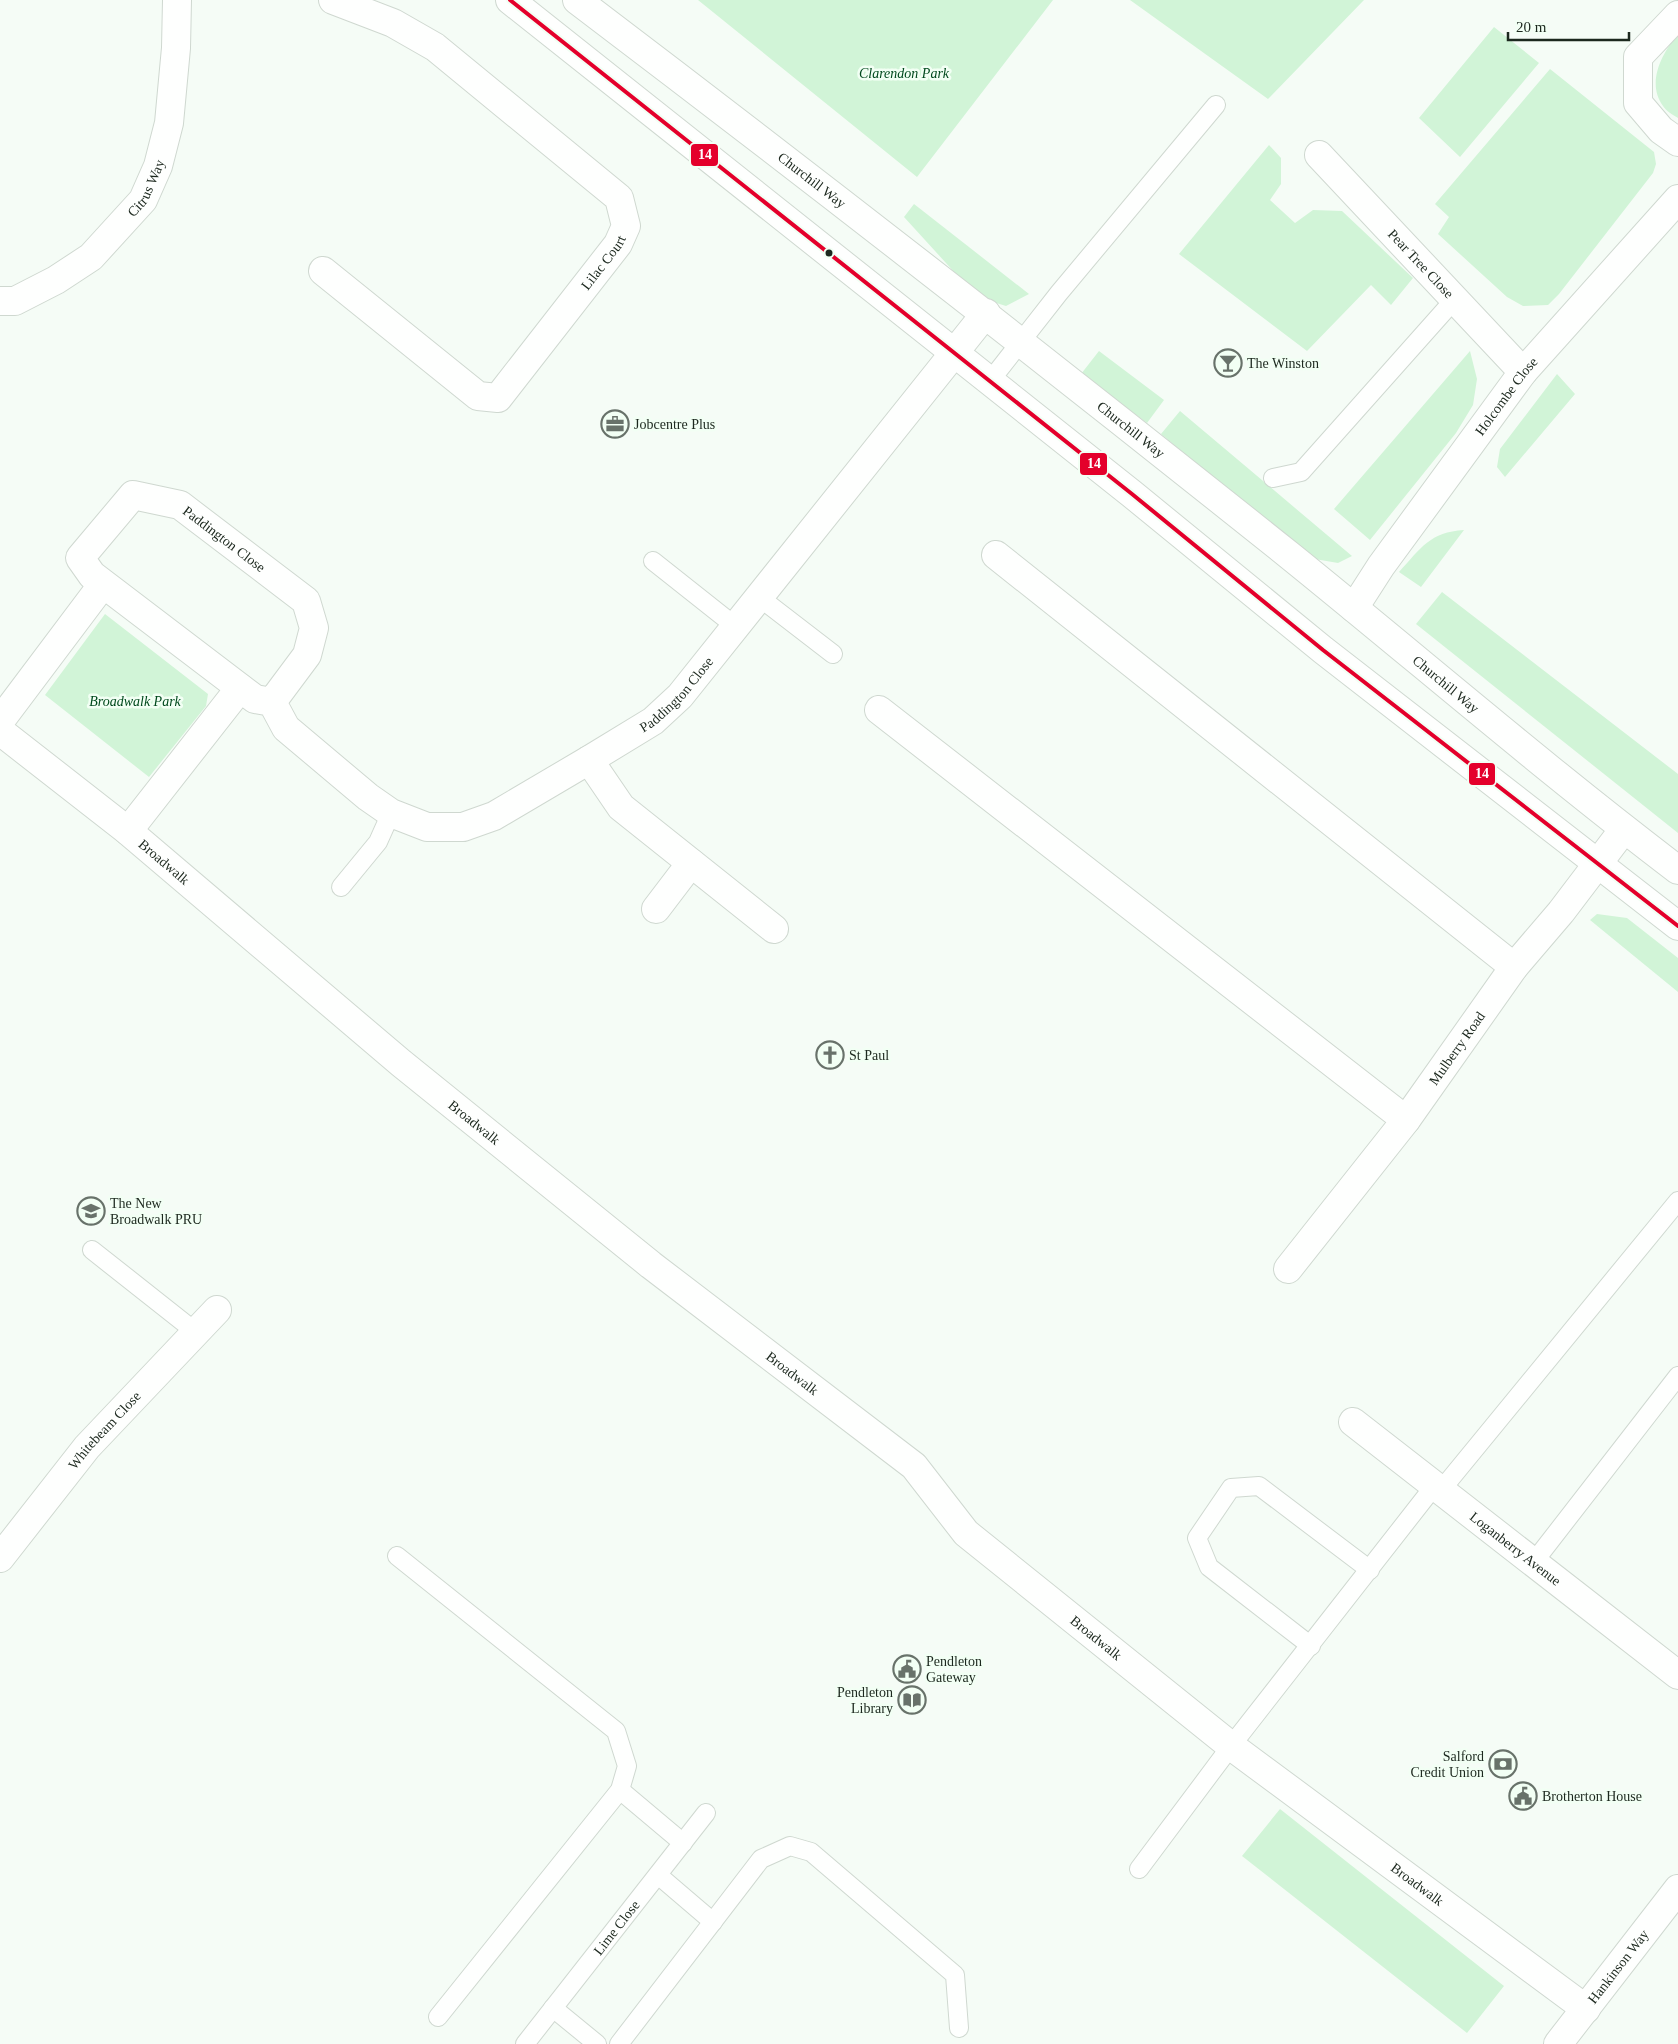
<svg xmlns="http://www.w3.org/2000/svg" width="1678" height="2044" font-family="'Times New Roman',serif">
  <rect width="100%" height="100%" fill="#f5fcf6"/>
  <path fill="#d1f4d7" d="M698 0H1053L917 177Z
    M1130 0H1364L1268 99Z
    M1494 27 1539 63 1460 157 1419 118Z
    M1678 34V118C1673 115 1666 111 1663 106 1646 83 1662 53 1678 34Z
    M1550 69 1654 152 1656 164 1653 173 1559 294 1548 305 1523 306 1507 297 1438 234 1449 217 1435 204Z
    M1269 145 1281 158V184L1270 200 1295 223 1313 210 1342 211 1413 278 1391 305 1371 285 1307 351 1179 254Z
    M914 204 1029 294 1006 306 977 297 904 217Z
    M1099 351 1164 400 1147 423 1081 374Z
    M1470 351 1477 379 1473 405 1456 433 1370 540 1334 509Z
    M1557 374 1575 394 1505 477 1497 467 1500 449Z
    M1180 411 1352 556 1338 563 1309 558 1161 434Z
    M1464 530 1421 587 1399 572C1421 548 1430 532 1464 530Z
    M1442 592 1678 774V833L1416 624Z
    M105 614 208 694 206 706 149 777 45 695Z
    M1597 914 1627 918 1678 958V992L1590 920Z
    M1280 1809 1504 1986 1467 2033 1242 1856Z"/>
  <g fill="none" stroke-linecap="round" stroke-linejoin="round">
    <g stroke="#cfd8d0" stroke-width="20">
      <g id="lane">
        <path d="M990 381 1059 293 1216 105"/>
        <path d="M1273 478 1301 472 1454 300"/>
        <path d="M653 561 735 626"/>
        <path d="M759 597 833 654"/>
        <path d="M341 887 378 842 391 813"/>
        <path d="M92 1250 197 1333"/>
        <path d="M1442 1489 1678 1201"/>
        <path d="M397 1556 616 1731 627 1766 620 1790 438 2017"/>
        <path d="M1533 1563 1678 1376"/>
        <path d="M1311 1646 1209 1567 1197 1538 1231 1488 1259 1486 1370 1570"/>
        <path d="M620 1790 683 1843"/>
        <path d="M1139 1869 1231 1746 1435 1485"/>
        <path d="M658 1875 713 1922"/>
        <path d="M553 2008 597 2044"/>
        <path id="s1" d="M525 2044 706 1813"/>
        <path d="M619 2044 761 1859 790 1846 811 1852 955 1975 959 2028"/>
      </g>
    </g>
    <g stroke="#cfd8d0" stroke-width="30">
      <g id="street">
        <path d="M1678 15 1638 57V103L1661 130 1678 142"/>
        <path id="s2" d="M1319 155 1523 372"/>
        <path id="s3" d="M323 271 478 396 498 398 618 244 626 226 619 198 435 47 393 23 333 0"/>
        <path id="s4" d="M0 301H15L56 280 91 257 143 200 158 166 169 123 176 48 177 0"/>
        <path d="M996 555 1514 967"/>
        <path id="s5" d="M1354 608 1381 566 1523 372 1678 199"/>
        <path id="s6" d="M272 702 255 699 92 575 80 558 133 495 180 505 306 601 314 628 307 655 272 702 286 728 368 797 391 813 427 827H463L494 816 589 760 653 721 680 696 986 313"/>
        <path d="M879 710 1406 1120"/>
        <path d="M0 721 103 584"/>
        <path id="s7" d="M0 731 128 831 401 1063 651 1265 914 1466 966 1533 1231 1746 1586 2009"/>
        <path d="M589 760 621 807 774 929"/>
        <path d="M128 831 240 688"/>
        <path d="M656 909 691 863"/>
        <path id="s8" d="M1288 1269 1406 1120 1514 967 1561 912 1624 829"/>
        <path id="s9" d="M1353 1422 1678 1675"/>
        <path id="s10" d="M0 1558 87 1447 217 1310"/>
      </g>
    </g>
    <g stroke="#cfd8d0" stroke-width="30">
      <g id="secondary">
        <path d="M510 0 1132 494 1323 650 1678 926"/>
        <path id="s11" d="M577 0C817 182 1054 367 1289 555 1419 660 1545 769 1678 870"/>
        <path id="s12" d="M1558 2044 1678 1889"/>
      </g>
    </g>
    <use href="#lane" stroke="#fefffe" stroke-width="18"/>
    <use href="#street" stroke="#fefffe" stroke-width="28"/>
    <use href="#secondary" stroke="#fefffe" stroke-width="28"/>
    <g stroke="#f2fff4" stroke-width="8">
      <path id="bus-1" d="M510 0 1132 494 1323 650 1678 926"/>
    </g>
    <use href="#bus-1" stroke="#e4002b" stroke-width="4"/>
  </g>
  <defs>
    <g id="bar-ring" transform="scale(1.4375)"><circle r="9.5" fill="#f2fff4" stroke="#68726a" stroke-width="1.5"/><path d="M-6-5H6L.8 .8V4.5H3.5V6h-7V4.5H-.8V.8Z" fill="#68726a"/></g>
    <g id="office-ring" transform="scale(1.4375)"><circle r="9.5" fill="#f2fff4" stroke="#68726a" stroke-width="1.5"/><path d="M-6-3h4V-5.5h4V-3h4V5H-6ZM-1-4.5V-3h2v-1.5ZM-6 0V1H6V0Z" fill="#68726a"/></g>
    <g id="church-ring" transform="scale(1.4375)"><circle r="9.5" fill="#f2fff4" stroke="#68726a" stroke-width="1.5"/><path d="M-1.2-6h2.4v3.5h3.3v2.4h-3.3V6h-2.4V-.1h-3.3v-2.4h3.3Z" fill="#68726a"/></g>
    <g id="school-ring" transform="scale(1.4375)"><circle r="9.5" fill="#f2fff4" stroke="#68726a" stroke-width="1.5"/><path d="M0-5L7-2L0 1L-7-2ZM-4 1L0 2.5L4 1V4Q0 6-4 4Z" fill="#68726a"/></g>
    <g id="civic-ring" transform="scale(1.4375)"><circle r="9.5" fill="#f2fff4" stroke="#68726a" stroke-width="1.5"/><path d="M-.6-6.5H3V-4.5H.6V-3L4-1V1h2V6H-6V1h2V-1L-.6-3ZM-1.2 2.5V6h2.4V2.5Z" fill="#68726a"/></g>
    <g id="library-ring" transform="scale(1.4375)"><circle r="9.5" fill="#f2fff4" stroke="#68726a" stroke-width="1.5"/><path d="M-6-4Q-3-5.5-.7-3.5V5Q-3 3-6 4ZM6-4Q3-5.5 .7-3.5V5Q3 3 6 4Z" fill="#68726a"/></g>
    <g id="bank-ring" transform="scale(1.4375)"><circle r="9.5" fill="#f2fff4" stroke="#68726a" stroke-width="1.5"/><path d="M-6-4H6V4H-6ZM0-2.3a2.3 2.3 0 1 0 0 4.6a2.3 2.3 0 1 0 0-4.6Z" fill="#68726a"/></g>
  </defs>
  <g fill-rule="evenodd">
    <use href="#bar-ring" x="1228" y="363"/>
    <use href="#office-ring" x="615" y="424"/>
    <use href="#church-ring" x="830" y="1055"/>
    <use href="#school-ring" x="91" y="1211"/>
    <use href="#civic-ring" x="907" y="1669"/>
    <use href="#library-ring" x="912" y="1700"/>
    <use href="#bank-ring" x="1503" y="1764"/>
    <use href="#civic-ring" x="1523" y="1796"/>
  </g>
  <circle fill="#1c281e" stroke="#f2fff4" stroke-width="2" cx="829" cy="253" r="4.5"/>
  <g text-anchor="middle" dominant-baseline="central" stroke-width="5" stroke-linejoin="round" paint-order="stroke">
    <g font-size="14" font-style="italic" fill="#00491d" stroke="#f2fff4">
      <text x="904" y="73">Clarendon Park</text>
      <text x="135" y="701">Broadwalk Park</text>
    </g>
    <g font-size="14" fill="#1c281e" stroke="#f2fff4">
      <text stroke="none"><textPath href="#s11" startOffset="296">Churchill Way</textPath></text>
      <text stroke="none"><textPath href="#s4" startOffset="192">Citrus Way</textPath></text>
      <text stroke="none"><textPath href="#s3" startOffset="391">Lilac Court</textPath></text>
      <text stroke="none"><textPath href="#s2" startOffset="149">Pear Tree Close</textPath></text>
      <text stroke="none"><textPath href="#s5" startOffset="261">Holcombe Close</textPath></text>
      <text stroke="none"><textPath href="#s11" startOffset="701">Churchill Way</textPath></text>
      <text stroke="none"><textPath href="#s6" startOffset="429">Paddington Close</textPath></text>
      <text stroke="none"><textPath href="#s11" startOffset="1106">Churchill Way</textPath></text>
      <text stroke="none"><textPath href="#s6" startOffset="1139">Paddington Close</textPath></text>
      <text stroke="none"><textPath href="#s7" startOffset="210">Broadwalk</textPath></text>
      <text stroke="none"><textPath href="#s8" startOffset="278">Mulberry Road</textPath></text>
      <text stroke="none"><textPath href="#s7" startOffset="615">Broadwalk</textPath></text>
      <text stroke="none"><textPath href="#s7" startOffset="1020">Broadwalk</textPath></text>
      <text stroke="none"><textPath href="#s10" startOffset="165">Whitebeam Close</textPath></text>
      <text stroke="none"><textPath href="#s9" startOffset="206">Loganberry Avenue</textPath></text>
      <text stroke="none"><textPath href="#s7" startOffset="1425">Broadwalk</textPath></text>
      <text stroke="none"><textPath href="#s7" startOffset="1830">Broadwalk</textPath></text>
      <text stroke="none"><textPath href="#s1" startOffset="148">Lime Close</textPath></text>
      <text stroke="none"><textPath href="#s12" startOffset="98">Hankinson Way</textPath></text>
    </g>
    <g font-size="14" fill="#1c281e" stroke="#f2fff4" text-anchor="start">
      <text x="1247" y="363">The Winston</text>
      <text x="634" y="424">Jobcentre Plus</text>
      <text x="849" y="1055">St Paul</text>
      <text x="110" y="1203">The New<tspan x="110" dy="16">Broadwalk PRU</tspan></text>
      <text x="926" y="1661">Pendleton<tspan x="926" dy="16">Gateway</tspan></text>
      <text x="893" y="1692" text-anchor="end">Pendleton<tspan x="893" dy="16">Library</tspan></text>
      <text x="1484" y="1756" text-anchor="end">Salford<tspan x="1484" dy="16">Credit Union</tspan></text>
      <text x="1542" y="1796">Brotherton House</text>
    </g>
  </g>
  <g stroke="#f2fff4" stroke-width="2">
    <rect x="690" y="143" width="29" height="24" rx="5" fill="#e4002b"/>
    <rect x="1079" y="452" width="29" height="24" rx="5" fill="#e4002b"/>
    <rect x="1468" y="762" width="28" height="24" rx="5" fill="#e4002b"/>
  </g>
  <g font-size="14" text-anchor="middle" font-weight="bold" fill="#fff">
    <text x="705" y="159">14</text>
    <text x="1094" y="468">14</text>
    <text x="1482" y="778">14</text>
  </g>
  <path d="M1508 32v8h121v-8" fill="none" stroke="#1c281e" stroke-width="2.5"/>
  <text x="1516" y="32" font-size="15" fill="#1c281e" stroke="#f2fff4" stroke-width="4" paint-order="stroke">20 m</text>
</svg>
